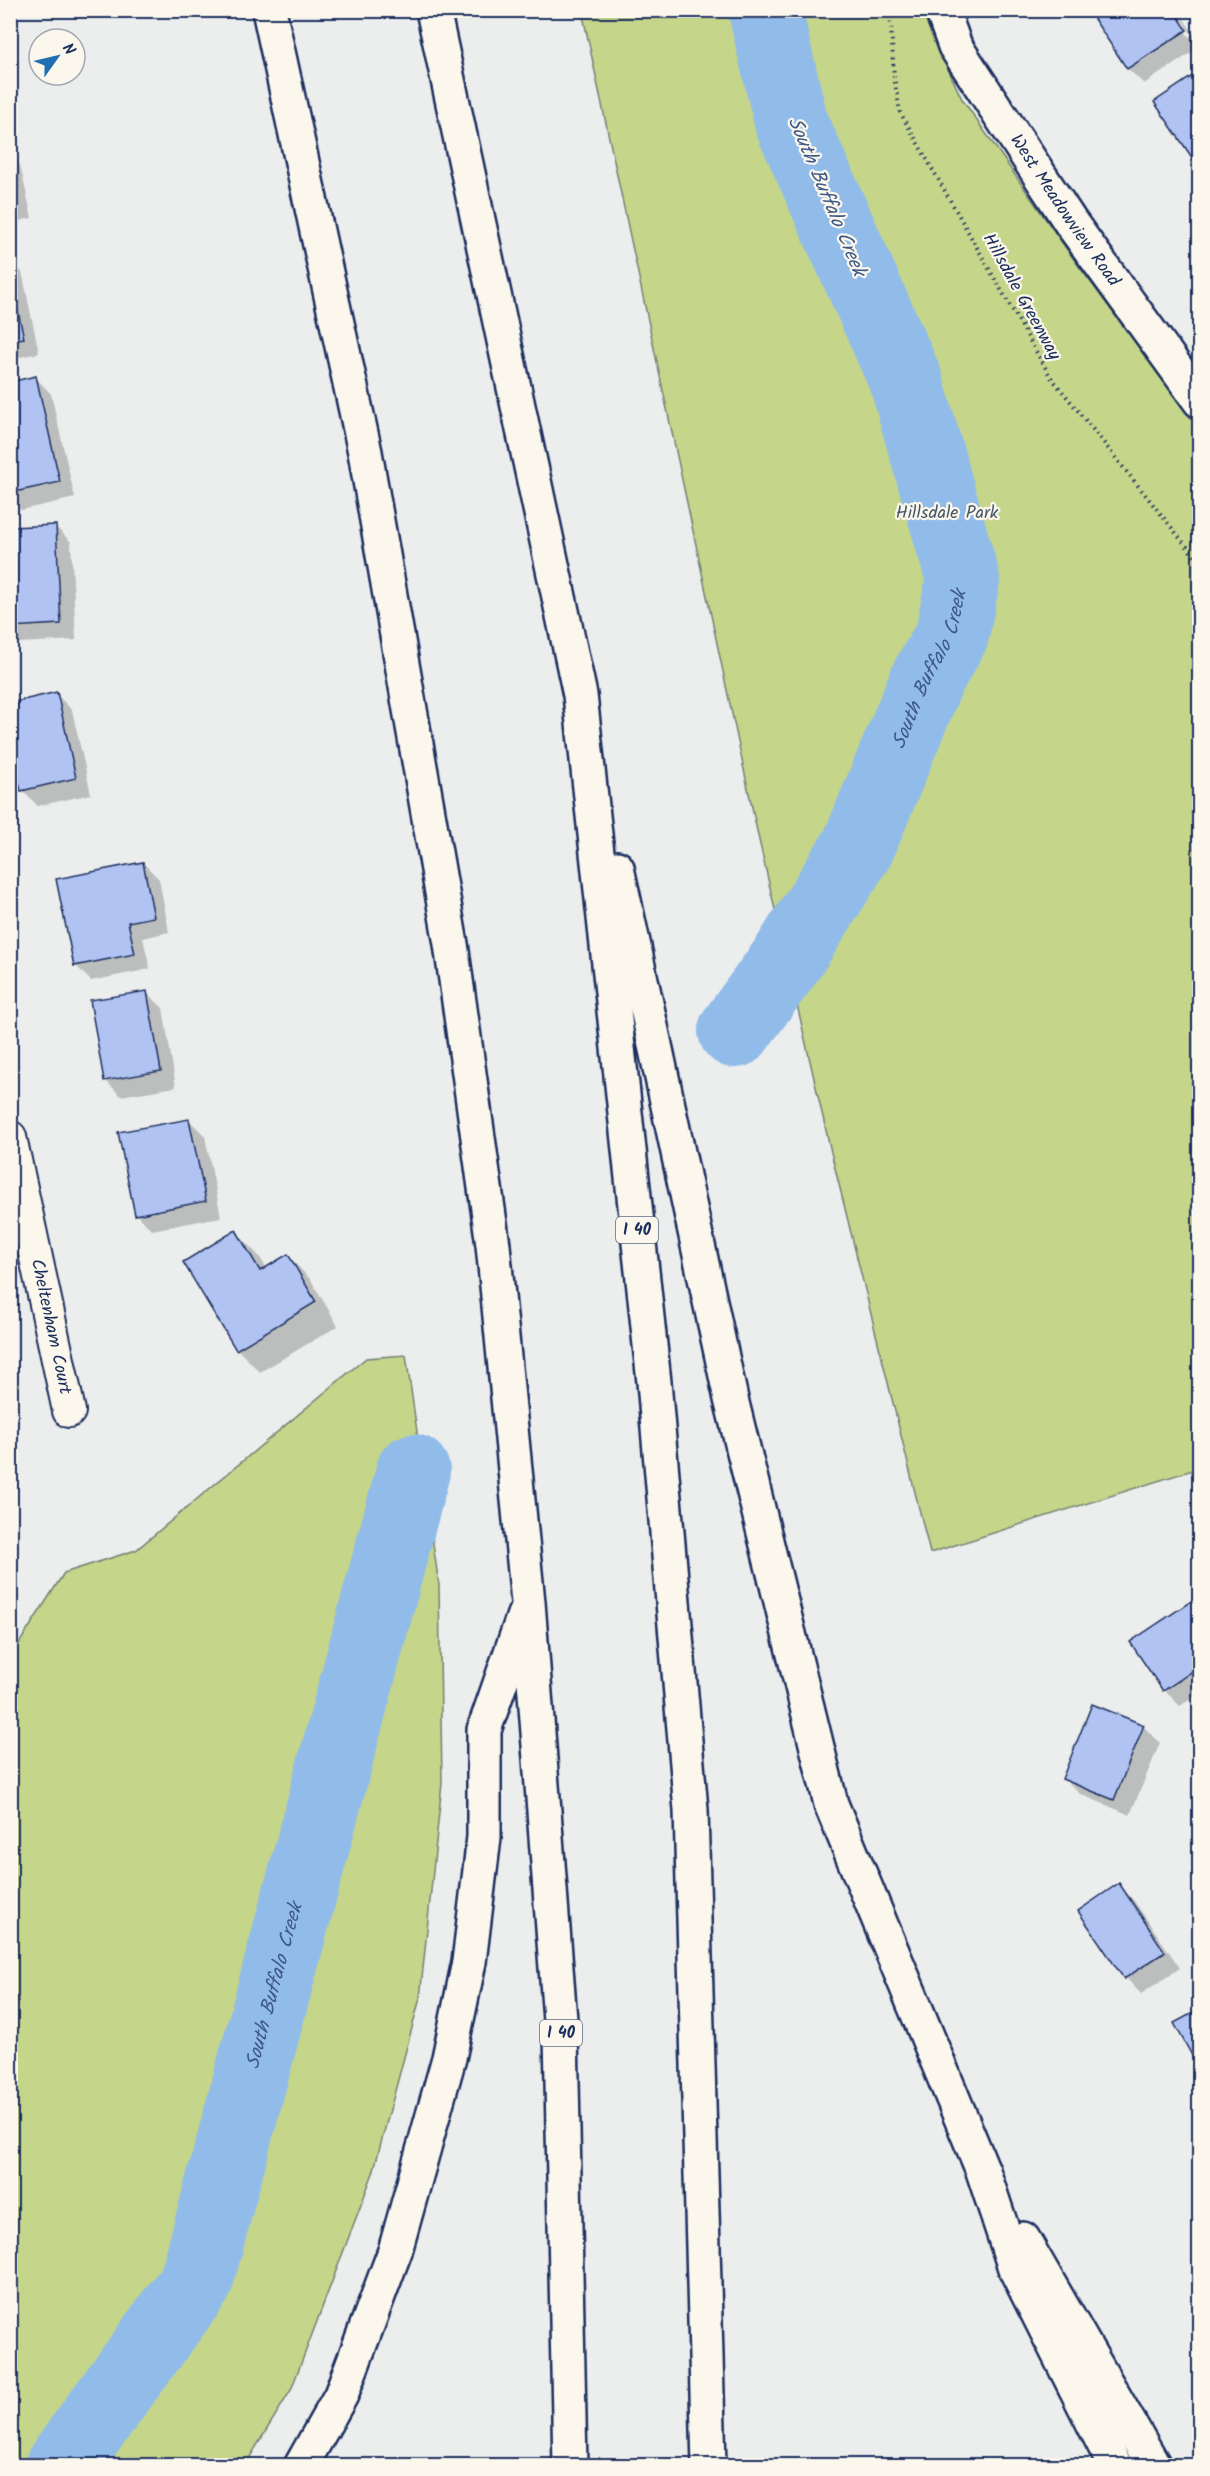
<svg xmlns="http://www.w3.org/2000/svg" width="1210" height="2476" font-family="Kalam,sans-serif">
  <rect width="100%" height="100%" fill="#eceded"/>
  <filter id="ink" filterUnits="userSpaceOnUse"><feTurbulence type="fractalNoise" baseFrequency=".0167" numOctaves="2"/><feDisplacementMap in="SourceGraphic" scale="12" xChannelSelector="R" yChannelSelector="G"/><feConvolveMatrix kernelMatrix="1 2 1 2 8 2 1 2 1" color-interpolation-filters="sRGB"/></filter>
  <g filter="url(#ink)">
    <path fill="#c5d58a" stroke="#708274" stroke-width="1.5" d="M582 11H921L962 99 1070 254 1199 429V1468L930 1553 831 1152 759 840Z
      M406 1355 439 1585 442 1783 420 1998 373 2173 291 2390 245 2465H11V1656L64 1573 136 1550 366 1358Z"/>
    <path fill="#0003" d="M1089 10H1172L1189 37 1192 35 1176 10H1178L1200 44V47L1144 84 1128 69Z
      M10 155 20 165 32 218 10 223Z
      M10 261 22 272 39 353 10 359Z
      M36 378 51 394 75 498 21 510 10 499V383Z
      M55 526 71 542 76 640 19 643 10 634V529Z
      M56 694 72 710 91 794 38 806 22 790Z
      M143 863 159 879 169 932 143 938 150 969 91 981 75 965Z
      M147 993 163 1008 176 1087 121 1096 105 1080Z
      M189 1120 205 1136 221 1217 152 1230 136 1214Z
      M236 1232 259 1256 267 1269 288 1256 311 1280 338 1326 260 1372 237 1349Z
      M1199 1598 1200 1693 1180 1706 1164 1690Z
      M1093 1706 1144 1727 1160 1743 1130 1815 1080 1794 1064 1778Z
      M1119 1885 1134 1901 1180 1968 1141 1994 1126 1978 1080 1911Z"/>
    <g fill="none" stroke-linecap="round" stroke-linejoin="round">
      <g stroke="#91bcea" stroke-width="74">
        <path id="s1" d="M735 1031 788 958 858 847 927 679 952 635 963 579 906 381 791 122 765 10"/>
        <path id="s2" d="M62 2466 196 2282 413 1471"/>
      </g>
    </g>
    <path fill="#b0c3f2" stroke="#1b2f5e" stroke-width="1.5" d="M1088 10H1174L1187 30 1127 69Z
      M1200 71V169L1154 102Z
      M10 172 17 202 10 204Z
      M10 275 24 338 10 340Z
      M36 376 60 482 10 493V382Z
      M56 525 61 624 10 627V527Z
      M57 692 76 778 21 791 10 748V703Z
      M143 862 154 917 128 922 135 954 74 966 56 879Z
      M147 991 161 1071 104 1081 90 1000Z
      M189 1119 206 1201 135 1215 118 1132Z
      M236 1230 260 1271 288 1254 316 1302 236 1350 183 1262Z
      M1199 1596 1200 1666 1163 1691 1130 1642Z
      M1092 1704 1144 1725 1114 1800 1062 1779Z
      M1119 1883 1165 1952 1124 1979 1078 1911Z
      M1200 2009V2070L1174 2023Z"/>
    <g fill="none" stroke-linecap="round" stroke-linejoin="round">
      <g stroke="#1b2f5e" stroke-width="36">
        <g id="street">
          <path id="s3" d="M10 1137 69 1411"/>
        </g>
      </g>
      <g stroke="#1b2f5e" stroke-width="38">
        <g id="secondary">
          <path id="s4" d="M942 10 955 46 1071 223 1200 401"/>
        </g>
      </g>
      <g stroke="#1b2f5e" stroke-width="38">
        <path id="highway" d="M269 10 365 452 451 944 493 1245 528 1602 561 2033 570 2466
          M433 10 580 695 654 1382 691 1810 709 2466
          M617 868 731 1399 831 1804 983 2171 1015 2268 1115 2466
          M1023 2239 1154 2466
          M301 2466 341 2395 395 2251 449 2058 469 1962 484 1837V1730L524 1615"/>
      </g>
      <path stroke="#1b2f5e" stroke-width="4" stroke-dasharray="1.5 4.5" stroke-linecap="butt" d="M890 10 894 77 900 112 1050 376 1200 563"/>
      <use href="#street" stroke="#fbf7ec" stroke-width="32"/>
      <use href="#secondary" stroke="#fbf7ec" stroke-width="33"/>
      <use href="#highway" stroke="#fbf7ec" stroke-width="33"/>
    </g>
  </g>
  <g text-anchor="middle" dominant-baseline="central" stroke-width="4.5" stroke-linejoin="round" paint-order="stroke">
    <g fill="#fbf7ec" stroke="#5e6b89" stroke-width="1.5">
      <rect x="616" y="1217" width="42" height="26" rx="4.5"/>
      <rect x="540" y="2020" width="42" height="26" rx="4.5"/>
    </g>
    <g font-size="16" font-weight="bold" fill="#1b2f5e">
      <text x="637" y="1230">I 40</text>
      <text x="561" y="2033">I 40</text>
    </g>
    <g font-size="18" fill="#1b2f5e" stroke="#fbf7ec">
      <text stroke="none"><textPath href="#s4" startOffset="236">West Meadowview Road</textPath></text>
      <text transform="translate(1021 297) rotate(61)">Hillsdale Greenway</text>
      <text stroke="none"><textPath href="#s3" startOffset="194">Cheltenham Court</textPath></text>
    </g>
    <g font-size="18" fill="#465869" stroke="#fbf7ec">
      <text x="947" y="513">Hillsdale Park</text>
    </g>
    <g font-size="20" font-style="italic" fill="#3e5988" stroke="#fbf7ec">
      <text transform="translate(826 197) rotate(67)">South Buffalo Creek</text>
      <text stroke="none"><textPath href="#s1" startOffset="414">South Buffalo Creek</textPath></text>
      <text stroke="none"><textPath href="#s2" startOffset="534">South Buffalo Creek</textPath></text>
    </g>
  </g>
  <rect width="1210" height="2476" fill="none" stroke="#fbf7ec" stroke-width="36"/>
  <rect x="18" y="18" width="1174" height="2440" fill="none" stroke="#1b2f5e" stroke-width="2" filter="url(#ink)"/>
  <g transform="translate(57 57) rotate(56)"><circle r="28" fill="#fbf7ec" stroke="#a1a7b3" stroke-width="1.5"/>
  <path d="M0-4.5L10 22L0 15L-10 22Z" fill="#1f6fb2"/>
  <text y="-9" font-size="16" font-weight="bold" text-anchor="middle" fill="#1b2f5e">N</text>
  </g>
</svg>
